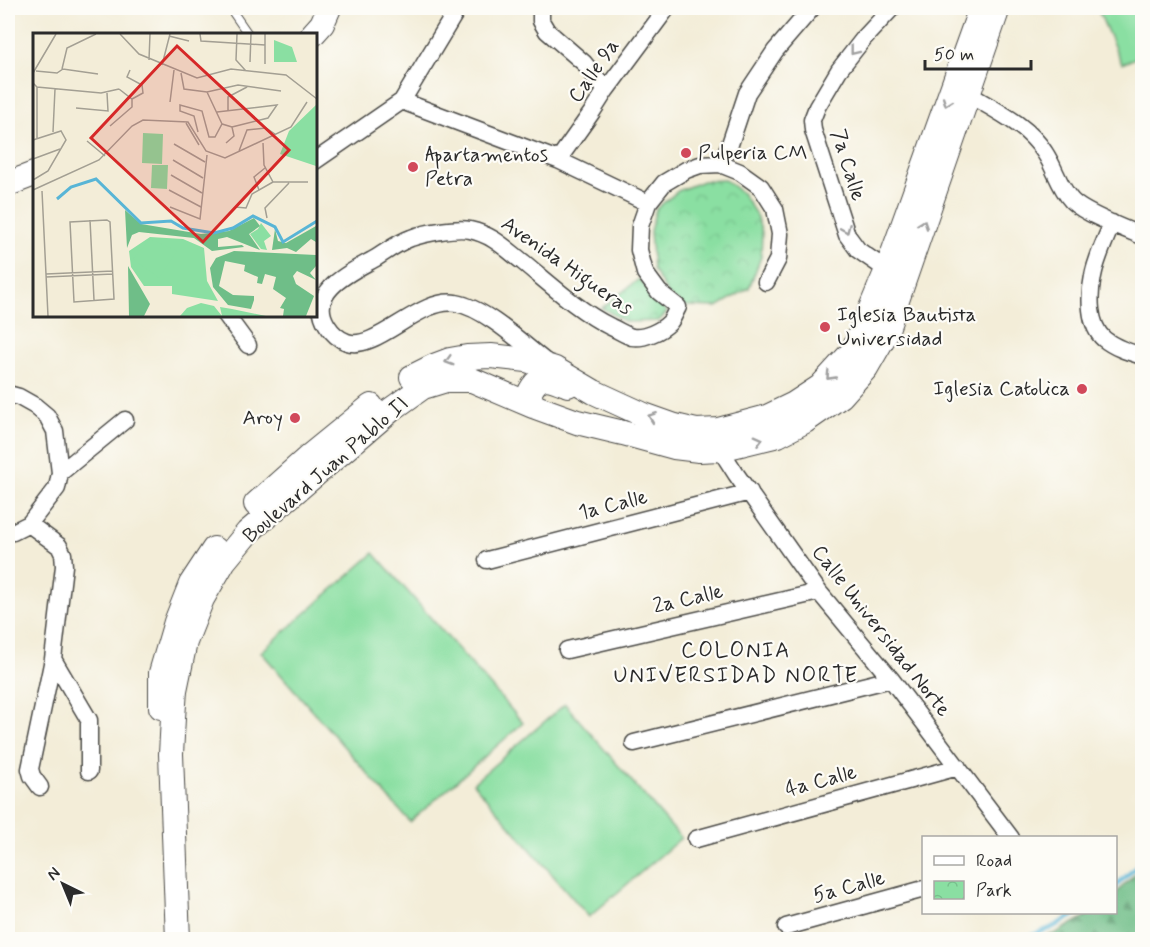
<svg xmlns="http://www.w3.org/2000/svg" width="1150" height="947" font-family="Mynerve,sans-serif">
  <defs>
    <pattern id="forest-firs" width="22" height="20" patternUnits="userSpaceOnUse" patternTransform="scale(1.5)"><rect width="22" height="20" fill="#6fbe88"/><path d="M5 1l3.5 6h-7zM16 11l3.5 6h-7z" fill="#5b9b6f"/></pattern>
    <pattern id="park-crowns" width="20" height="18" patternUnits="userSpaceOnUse" patternTransform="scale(1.5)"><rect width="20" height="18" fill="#8adfa2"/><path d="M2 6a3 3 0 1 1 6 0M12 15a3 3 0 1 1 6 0" fill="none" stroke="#77c08c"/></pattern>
  </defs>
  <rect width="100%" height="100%" fill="#fdfcf7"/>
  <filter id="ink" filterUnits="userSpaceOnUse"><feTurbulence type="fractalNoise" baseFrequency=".0167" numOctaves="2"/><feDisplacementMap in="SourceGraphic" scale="12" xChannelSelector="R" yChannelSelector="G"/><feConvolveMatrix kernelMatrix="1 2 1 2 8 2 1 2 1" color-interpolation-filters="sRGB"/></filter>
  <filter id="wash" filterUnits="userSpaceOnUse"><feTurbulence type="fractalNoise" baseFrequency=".008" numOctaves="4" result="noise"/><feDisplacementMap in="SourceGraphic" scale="24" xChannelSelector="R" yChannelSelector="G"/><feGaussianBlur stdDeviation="1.35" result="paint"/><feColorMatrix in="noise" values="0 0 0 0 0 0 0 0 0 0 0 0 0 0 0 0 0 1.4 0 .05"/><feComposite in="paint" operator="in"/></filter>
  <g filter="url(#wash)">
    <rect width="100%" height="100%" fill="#f3edd8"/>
    <path fill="url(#forest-firs)" stroke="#4d745a" stroke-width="1.5" d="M1142 867V939H1037L1056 933 1092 913 1116 912V893Z"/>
    <path fill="url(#park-crowns)" stroke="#5a8566" stroke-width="1.5" d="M725 180 742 193 755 213 762 232 761 257 749 288 717 307 684 306 668 294 653 270 650 231 656 209 678 191 703 181Z
      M639 279 667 312 659 321 626 322 602 308Z"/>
    <path fill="#8adfa2" stroke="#5a8566" stroke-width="1.5" d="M1097 8H1142V55L1122 64Z
      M374 553 523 723 410 822 261 652Z
      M565 704 681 838 589 917 473 783Z"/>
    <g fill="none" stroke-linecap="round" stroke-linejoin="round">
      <path stroke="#58b5d6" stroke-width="4.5" d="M1116 886 1142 861
        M1019 940 1051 928 1080 912"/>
    </g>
  </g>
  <g filter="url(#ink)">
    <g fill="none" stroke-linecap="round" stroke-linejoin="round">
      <g stroke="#494845" stroke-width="10">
        <path id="lane" d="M230 8 248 34"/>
      </g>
      <g stroke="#494845" stroke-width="19">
        <path id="street" d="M541 8V21L547 31 584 63 606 90
          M968 94C995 110 1028 125 1045 153 1055 168 1059 187 1072 201 1085 214 1125 229 1142 236
          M402 101 558 160 648 203
          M558 160 592 112 606 90 667 8
          M315 161 402 101 458 8
          M720 164 730 144 747 93 775 51 812 8
          M1112 223C1106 239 1096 259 1093 276 1089 295 1088 325 1104 339 1115 348 1129 352 1142 356
          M887 270 858 250 847 235 813 130 812 120 817 107 839 70 864 38 892 8
          M226 315 248 345
          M546 362C523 344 485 308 456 303 421 296 376 352 347 342 338 339 332 333 327 325 306 291 353 271 376 258 387 251 399 242 411 238 424 233 457 227 470 230 493 235 505 248 523 262 551 285 579 311 611 327 618 330 625 335 632 337 644 339 661 331 669 323 673 319 675 312 678 307L659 292 645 273 639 250 640 226 648 203 664 183 686 170 700 165 720 164 740 172 761 187 775 209 780 234 778 259 766 282
          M8 394 19 397 35 406 47 416 55 431 60 473 57 488 29 524 13 532H8
          M720 449 736 474 819 592 891 679 1011 838
          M60 473 125 420
          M29 524 59 546 63 554 64 566 53 659 30 769 32 776 40 787
          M487 560 750 492
          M567 650 819 592
          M53 659 89 720V771
          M634 743 891 679
          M696 839 958 767
          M786 927 924 889"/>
      </g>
      <g stroke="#494845" stroke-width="26">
        <path id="secondary" d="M313 34 322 24 329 8
          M8 184 34 174
          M412 377 434 366 450 360 467 357 491 356 527 360 555 369 594 392 644 415 675 426 696 431 718 430 767 417 794 404 820 387 853 351 887 270 981 8
          M533 406 529 394C539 372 549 377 568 385
          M256 504 312 454 371 406
          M161 707V673L176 622 191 584 214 549
          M178 940 171 754 173 718 175 690 185 642 202 599 224 561 248 532 392 409 423 387 446 380H472L533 406 577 422 623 433 674 447 699 450 720 449 778 435 805 421 841 396 866 368 885 335 998 8"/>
      </g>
      <use href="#lane" stroke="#fff" stroke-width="8"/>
      <use href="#street" stroke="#fff" stroke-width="16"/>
      <use href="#secondary" stroke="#fff" stroke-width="24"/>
    </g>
    <defs><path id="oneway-chevron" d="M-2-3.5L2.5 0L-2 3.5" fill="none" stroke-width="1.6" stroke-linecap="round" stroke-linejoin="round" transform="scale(1.5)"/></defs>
    <g stroke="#a0a0a0">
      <use href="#oneway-chevron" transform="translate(854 51) rotate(128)"/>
      <use href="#oneway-chevron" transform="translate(947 102) rotate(110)"/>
      <use href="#oneway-chevron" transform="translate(923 224) rotate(-71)"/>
      <use href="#oneway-chevron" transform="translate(846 229) rotate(67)"/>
      <use href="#oneway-chevron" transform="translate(449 361) rotate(164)"/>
      <use href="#oneway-chevron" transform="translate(830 376) rotate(134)"/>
      <use href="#oneway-chevron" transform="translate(652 417) rotate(-159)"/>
      <use href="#oneway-chevron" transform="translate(759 440) rotate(-15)"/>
    </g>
  </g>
  <g fill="#d1495b" stroke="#fdfcf7" stroke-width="2">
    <circle cx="686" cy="153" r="6"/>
    <circle cx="413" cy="167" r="6"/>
    <circle cx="825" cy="327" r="6"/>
    <circle cx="1082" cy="389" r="6"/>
    <circle cx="295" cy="418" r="6"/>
  </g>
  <g text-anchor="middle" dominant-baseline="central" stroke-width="4.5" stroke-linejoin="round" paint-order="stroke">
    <g font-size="21" fill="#2b2b2b" stroke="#fdfcf7">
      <text transform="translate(594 71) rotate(-55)">Calle 9a</text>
      <text transform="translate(848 165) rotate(73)">7a Calle</text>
      <text transform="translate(567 266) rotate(35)">Avenida Higueras</text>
      <text transform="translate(326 470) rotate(-41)">Boulevard Juan Pablo II</text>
      <text transform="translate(613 505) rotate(-14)">1a Calle</text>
      <text transform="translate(688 599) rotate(-13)">2a Calle</text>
      <text transform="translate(881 631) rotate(52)">Calle Universidad Norte</text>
      <text transform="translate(821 781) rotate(-15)">4a Calle</text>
      <text transform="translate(849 887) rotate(-15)">5a Calle</text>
    </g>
    <g font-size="21" fill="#2b2b2b" stroke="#fdfcf7" text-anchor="start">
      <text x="698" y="153">Pulperia CM</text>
      <text x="425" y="155">Apartamentos<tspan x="425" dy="24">Petra</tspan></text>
      <text x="837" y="315">Iglesia Bautista<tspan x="837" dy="24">Universidad</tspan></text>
      <text x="1070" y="389" text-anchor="end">Iglesia Catolica</text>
      <text x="283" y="418" text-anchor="end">Aroy</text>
    </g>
    <g font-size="22" letter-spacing="1.5" fill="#2b2b2b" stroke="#fdfcf7">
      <text x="736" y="651">COLONIA<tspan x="736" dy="25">UNIVERSIDAD NORTE</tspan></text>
    </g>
  </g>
  <g transform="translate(33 33)">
    <rect width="284" height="284" fill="#f3edd8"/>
    <path d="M228 190 238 203 231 208 234 217 228 216 217 201 225 196ZM117 204 150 206 171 215 174 248 185 268 139 261V253H111L98 234 96 218ZM187 274 199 276 233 283H189Z" fill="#8adfa2"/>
    <path d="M92 177 108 191 168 201 196 198 221 185 227 193 216 201 227 217 194 204 185 206V214L209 212 211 214 179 218 161 205 106 199 99 202 94 215ZM283 193V209L278 206 263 219 254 215 239 217 242 196 245 208 253 210ZM201 218 283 222V233L277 240 283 247 264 238 260 243 263 251 281 263 273 283H250L251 276 247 275 253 265 240 256 243 244 232 241 229 251 224 250 225 244 211 238 212 232 192 228 186 253 200 262 221 263V267L218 276 195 272 180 254 177 235 183 225ZM95 233 117 271 111 283H96Z" fill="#6fbe88"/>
    <path d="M241 7 259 14 264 29H241ZM283 72V133L247 121 256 98ZM110 100 130 101 129 131 109 130ZM119 132H135L134 156 118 155ZM117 206 144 218 126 245 100 226ZM168 270 181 273 189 283H147L154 275Z" fill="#8adfa2"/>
    <path fill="none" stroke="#58b5d6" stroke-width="3" d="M24 166 38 154 63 146 108 190 138 188 150 195 181 200 200 195 220 183 242 194 250 209 284 188"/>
    <path fill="none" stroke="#a39f93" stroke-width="1.5" d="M87 1 106 21 164 45 198 36 253 42 284 66M167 1 168 8 232 12M204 1 203 27 213 38M136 3 156 8M116 27 117 1M217 29 218 1M232 31V1M129 32 137 1M29 36 34 15 63 1M3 38 24 40 30 36 65 41M0 40 23 1M148 40 151 56 174 59 205 52 248 58M0 50 4 54 68 60 86 56M86 56 99 66 110 60 109 52 94 44 97 37M174 59 189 91M137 69 141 37M43 75 75 78 74 60M195 77V64L214 54M184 79 244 72 235 85 199 94M153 90 166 112M77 93 99 74V66M20 99 22 56M165 99 161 83 147 78V72L169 78 176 104H182L189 91 199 94M4 106V54M0 107 28 98 33 107 15 138 0 147M54 108 72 123M193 110 201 103 199 94M230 110 231 132 240 149H275M141 111 172 129M206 118 214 97 233 95 242 101M0 126 27 116M140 127 170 145M138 142 169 160M0 157 66 127 99 93 110 87 155 89 173 118 192 125 258 94 274 69M136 157 168 174M226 157 221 144 232 135M9 158 15 283M137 174 167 186 174 122M202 174 213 175 219 161 240 149M234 185 232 175 256 150M57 187 61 267M74 187 77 189 81 266 41 269 37 189ZM13 241 80 238M13 244 80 241"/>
    <path fill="#d62828" fill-opacity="0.15" stroke="#d62828" stroke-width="3" d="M144 13 256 117 170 209 58 105Z"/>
    <rect width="284" height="284" fill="none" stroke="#2b2b2b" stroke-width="3"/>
  </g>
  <rect width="1150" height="947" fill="none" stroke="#fdfcf7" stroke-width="30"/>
  <rect x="922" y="836" width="195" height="78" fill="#fdfcf7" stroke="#a9a8a5" stroke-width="1.5"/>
  <rect x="934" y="856" width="30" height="9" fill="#ffffff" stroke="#a9a8a5" stroke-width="1.5"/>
  <text x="976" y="866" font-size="18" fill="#2b2b2b">Road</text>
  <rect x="934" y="881" width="30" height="18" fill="url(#park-crowns)" stroke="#a9a8a5" stroke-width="1.5"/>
  <text x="976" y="896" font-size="18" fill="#2b2b2b">Park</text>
  <g transform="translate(63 884) rotate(317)" stroke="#fdfcf7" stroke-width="4.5" paint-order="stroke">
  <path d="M0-4.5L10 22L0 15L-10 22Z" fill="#2b2b2b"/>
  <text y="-9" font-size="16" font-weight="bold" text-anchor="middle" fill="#2b2b2b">N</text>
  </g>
  <path d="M925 60v9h106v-9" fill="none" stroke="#2b2b2b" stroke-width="3"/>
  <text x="934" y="60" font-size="18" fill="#2b2b2b" stroke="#fdfcf7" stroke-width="4.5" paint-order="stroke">50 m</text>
</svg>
